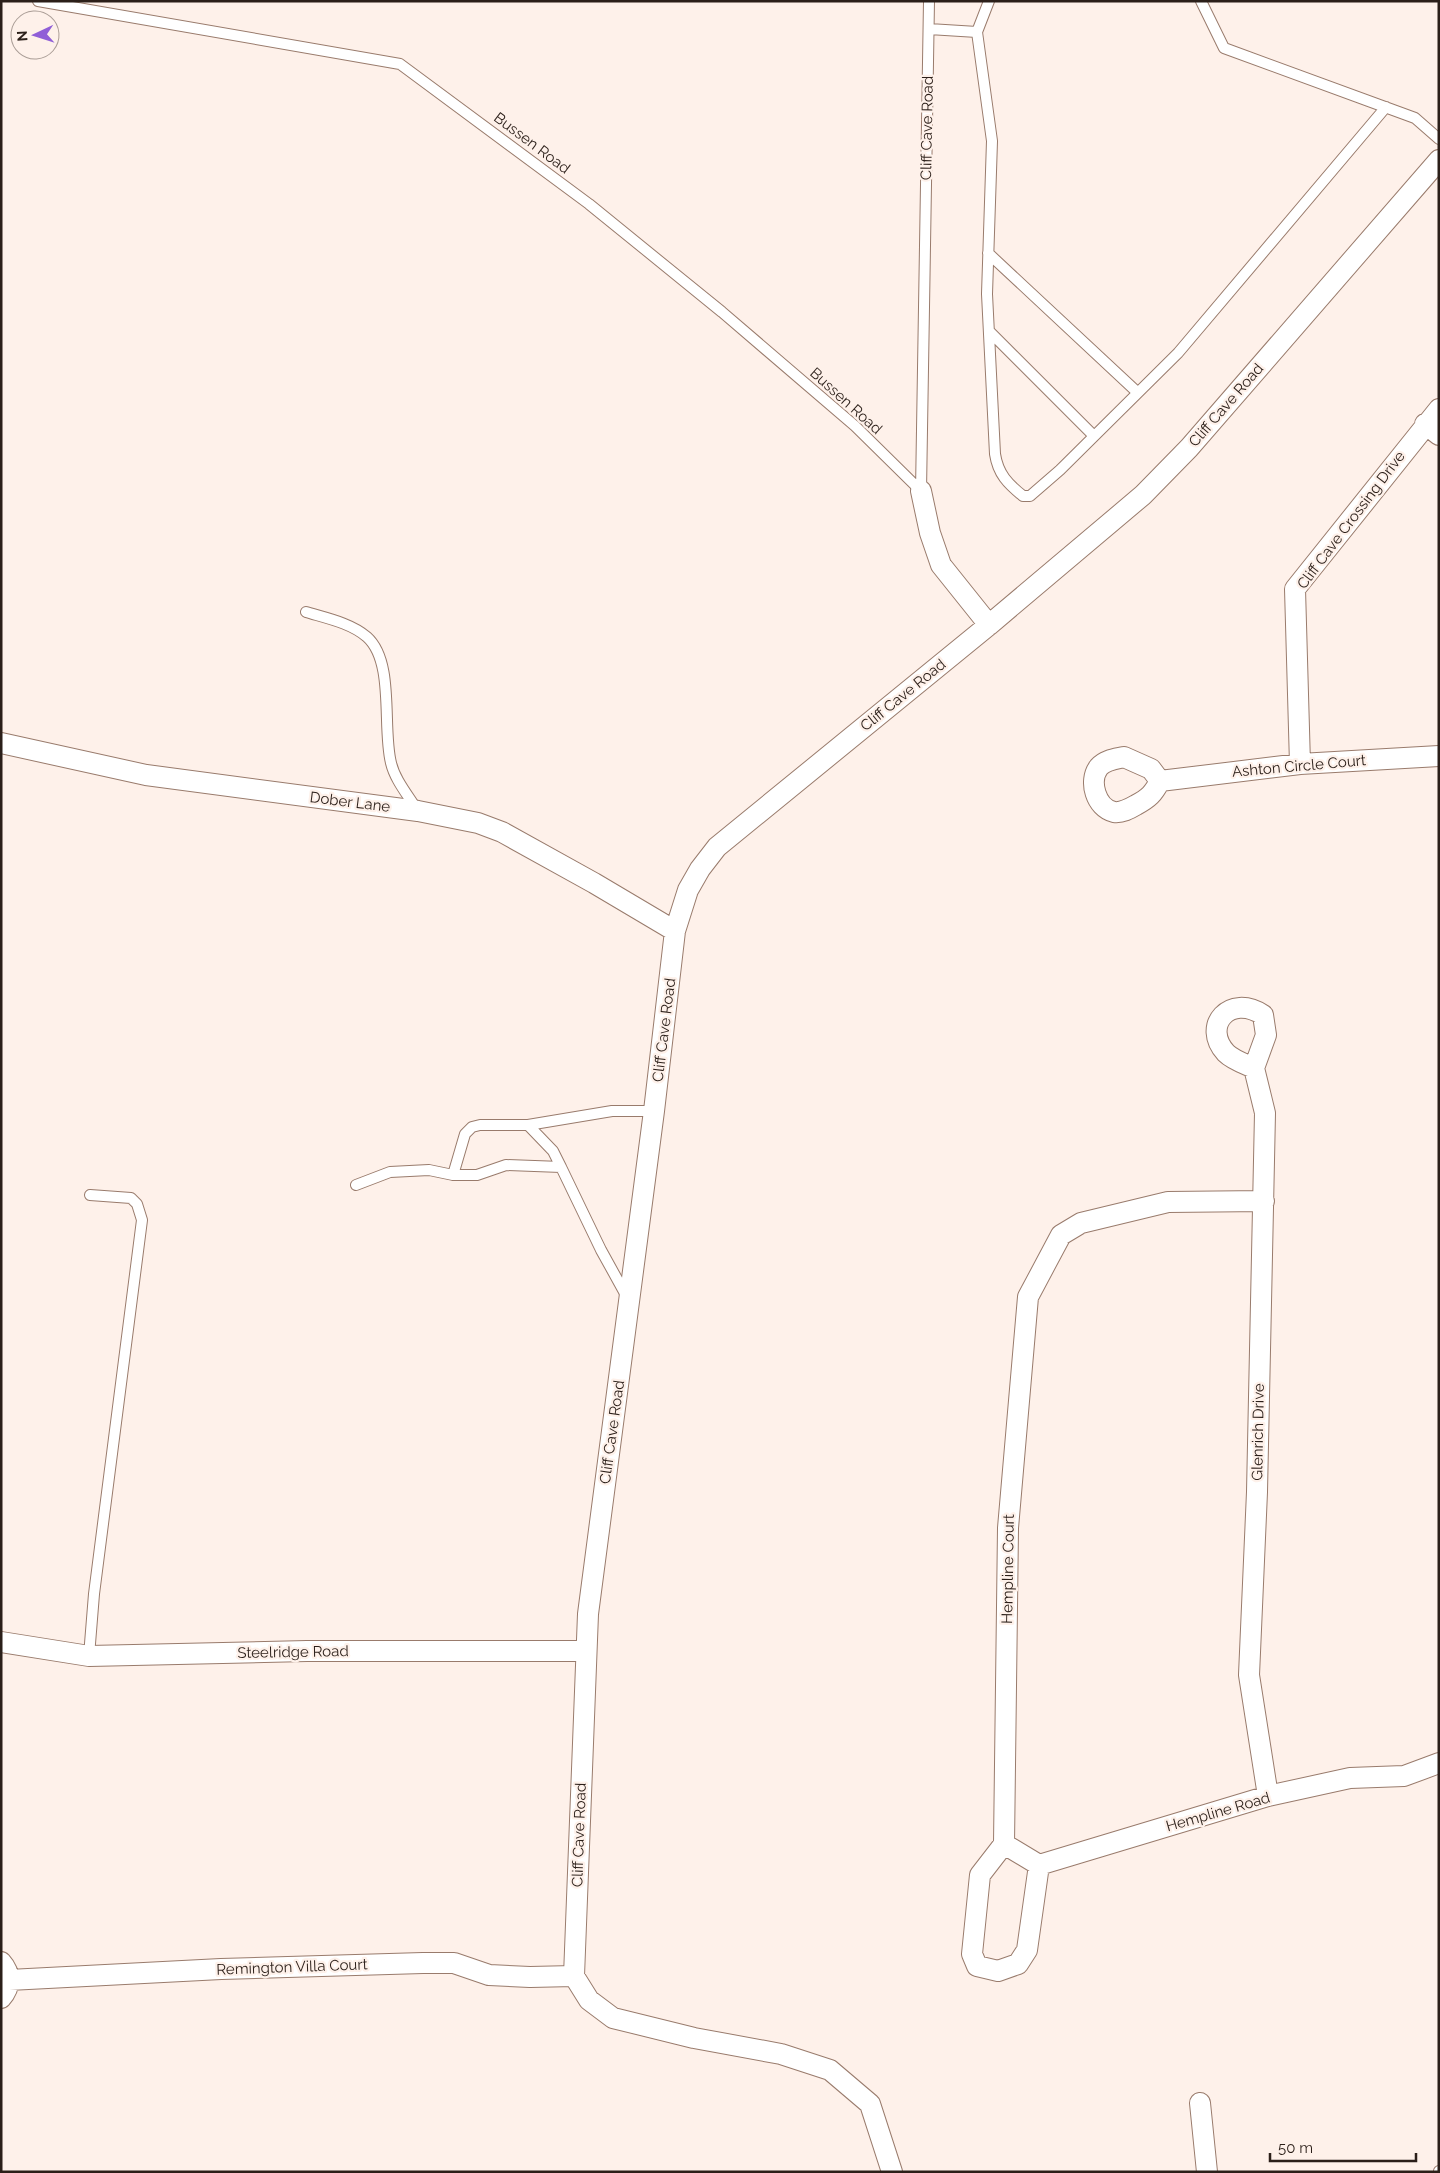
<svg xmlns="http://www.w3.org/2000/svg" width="1440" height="2173" font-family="Raleway,sans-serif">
  <rect width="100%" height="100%" fill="#fef1ea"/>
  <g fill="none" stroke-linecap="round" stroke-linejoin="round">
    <g stroke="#997b6c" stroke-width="12">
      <path id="service" d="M38 1 400 64 589 204 722 312 855 426 921 491
        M1201 1 1224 48 1415 118 1439 139
        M929 29 977 32 989 1
        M977 32 992 141 987 294 995 454C998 474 1008 484 1023 496H1030L1060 470 1178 353 1386 107
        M988 253 1137 392
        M989 331 1094 436
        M921 491 929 1
        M306 612C326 618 351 623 367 637 395 662 382 728 391 763 395 780 408 795 417 810
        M528 1125 553 1151 561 1167
        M453 1175 465 1134 472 1127 480 1125H528L612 1111H654
        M356 1185 390 1172 429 1170 453 1175H477L506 1165 561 1167 601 1250 627 1297
        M89 1656 94 1594 142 1220 137 1204 131 1198 90 1195
        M1439 2172V2171"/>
    </g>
    <g stroke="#997b6c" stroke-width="22">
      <path id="minor" d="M1425 424 1439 435
        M989 625 1143 495 1189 448 1439 160
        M1 743 146 775 418 811 478 823 502 832 594 883 675 931
        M1124 757 1151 769 1160 781C1153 794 1149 798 1136 805 1129 809 1122 813 1114 812 1096 808 1088 781 1099 767 1105 760 1115 759 1124 757Z
        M1300 764 1295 589 1439 409
        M1160 781 1300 764 1439 756
        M1254 1068C1245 1064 1233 1060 1226 1053 1201 1026 1230 993 1263 1015L1266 1035 1254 1068 1265 1113 1257 1492 1249 1675 1268 1796
        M1 1642 89 1656 307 1651H586
        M1004 1844 1039 1865 1268 1796 1350 1778 1404 1776 1439 1763
        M1039 1865 1027 1950 1018 1964 998 1971 977 1966 972 1954 980 1875 1004 1844 1008 1528 1028 1297 1061 1235 1081 1223 1168 1202 1264 1201
        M1 1962C11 1973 11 1987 1 1998
        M9 1980 221 1969 423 1963H454L489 1975 530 1977 574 1976
        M1200 2103 1207 2172
        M892 2172 870 2104 830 2070 781 2054 694 2038 613 2018 589 2000 574 1976 588 1614 654 1111 675 931 688 890 700 869 717 847 989 625 941 565 930 533 921 491"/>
    </g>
    <use href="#service" stroke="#fff" stroke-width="10"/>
    <use href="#minor" stroke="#fff" stroke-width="20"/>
  </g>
  <g text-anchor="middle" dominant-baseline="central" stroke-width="4.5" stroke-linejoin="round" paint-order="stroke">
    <g font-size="15" fill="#2b1f19" stroke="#fef1ea">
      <text transform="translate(927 128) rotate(-89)">Cliff Cave Road</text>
      <text transform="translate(532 143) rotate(37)">Bussen Road</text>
      <text transform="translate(846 401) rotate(42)">Bussen Road</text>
      <text transform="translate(1226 405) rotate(-49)">Cliff Cave Road</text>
      <text transform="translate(1351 520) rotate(-53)">Cliff Cave Crossing Drive</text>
      <text transform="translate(903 695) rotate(-39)">Cliff Cave Road</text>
      <text transform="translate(1299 766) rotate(-5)">Ashton Circle Court</text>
      <text transform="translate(350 802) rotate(7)">Dober Lane</text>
      <text transform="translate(664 1030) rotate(-83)">Cliff Cave Road</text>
      <text transform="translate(612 1432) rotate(-82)">Cliff Cave Road</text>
      <text transform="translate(1258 1432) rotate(-89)">Glenrich Drive</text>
      <text transform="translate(1008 1569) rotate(-89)">Hempline Court</text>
      <text transform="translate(293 1652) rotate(-1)">Steelridge Road</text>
      <text transform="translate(1218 1812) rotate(-16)">Hempline Road</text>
      <text transform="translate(579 1835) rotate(-88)">Cliff Cave Road</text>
      <text transform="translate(292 1967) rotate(-2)">Remington Villa Court</text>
    </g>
  </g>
  <rect width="1440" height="2173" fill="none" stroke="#2b1f19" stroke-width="5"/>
  <g transform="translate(35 35) rotate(266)"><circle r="24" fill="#fef1ea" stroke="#aa9d96"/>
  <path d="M0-4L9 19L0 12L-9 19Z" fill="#905ed7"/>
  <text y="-8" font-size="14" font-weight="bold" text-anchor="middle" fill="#2b1f19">N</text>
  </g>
  <path d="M1270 2153v8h146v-8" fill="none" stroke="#2b1f19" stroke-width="2.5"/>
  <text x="1278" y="2153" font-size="15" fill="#2b1f19" stroke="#fef1ea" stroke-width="4" paint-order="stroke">50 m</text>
</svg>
